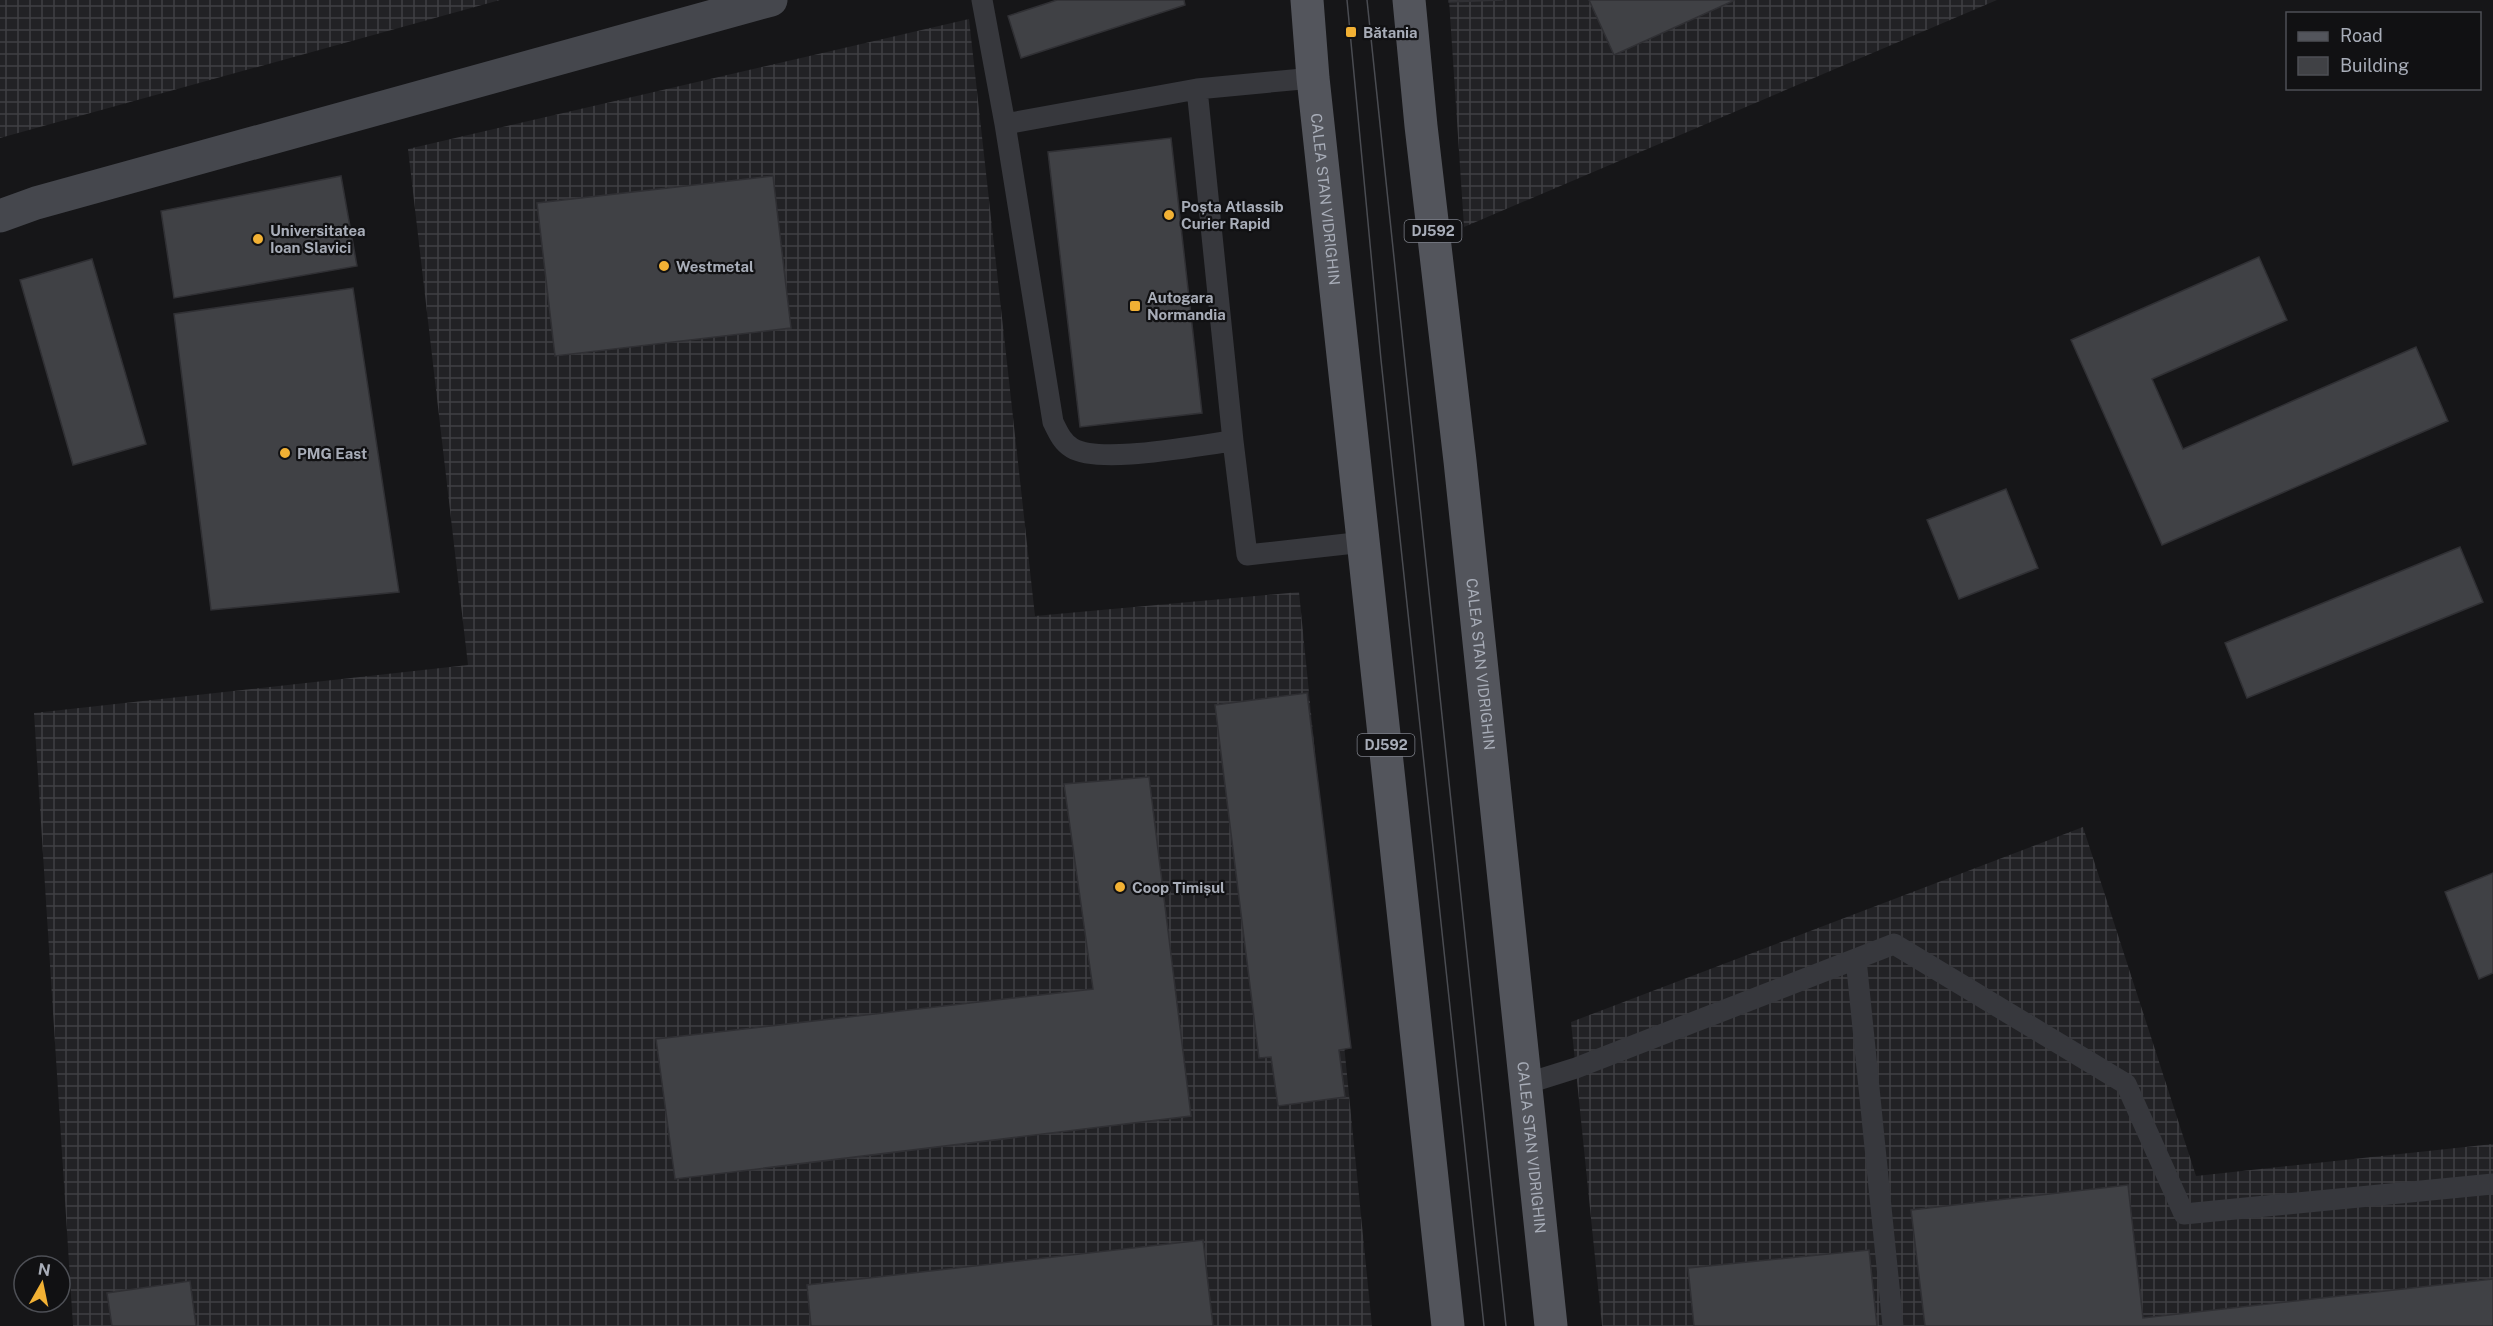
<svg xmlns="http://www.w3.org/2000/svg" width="2493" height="1326" font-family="'Public Sans',sans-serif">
  <defs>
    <pattern id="industrial-grid" width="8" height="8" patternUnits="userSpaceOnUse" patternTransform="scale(1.5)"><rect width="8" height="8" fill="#222225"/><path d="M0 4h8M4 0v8" fill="none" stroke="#3f3f43"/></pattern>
  </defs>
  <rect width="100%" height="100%" fill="#161618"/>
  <path fill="url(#industrial-grid)" d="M0 0H500L0 138Z
    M1449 0H1997L1464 227Z
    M969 19 1035 616 1299 592 1372 1326H73L34 713 468 665 408 149Z
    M2083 827 2196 1176 2493 1144V1326H1602L1571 1022Z"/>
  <path fill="#404145" stroke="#303034" stroke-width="1.5" d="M1057 0H1184L1185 5 1021 58 1008 16Z
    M1449 0H1503L1449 2Z
    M1589 0H1735L1614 55Z
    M1171 138 1202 413 1080 427 1048 152Z
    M341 176 357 266 174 298 161 211Z
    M773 176 791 328 555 356 537 203Z
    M2259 257 2287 320 2152 379 2183 449 2416 347 2448 421 2162 545 2071 340Z
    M92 259 146 444 73 465 20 280Z
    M353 288 399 592 211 610 174 314Z
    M2006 489 2038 568 1959 599 1927 520Z
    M2460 547 2483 602 2247 698 2225 643Z
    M1307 693 1351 1048 1339 1050 1345 1097 1278 1106 1271 1057 1259 1058 1215 705Z
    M1149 777 1191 1116 675 1179 656 1039 1093 989 1064 784Z
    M2493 873V973L2479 979 2445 892Z
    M2128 1185 2143 1318 2493 1279V1326H1925L1911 1210Z
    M1203 1240 1213 1326H811L807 1285Z
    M1869 1250 1877 1326H1694L1688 1268Z
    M190 1281 196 1326H112L107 1293Z"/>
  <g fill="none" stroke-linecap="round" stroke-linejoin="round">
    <path stroke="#37383d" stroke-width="21" d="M982 0 1005 124 1053 422C1058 432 1062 442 1072 448 1100 465 1198 445 1233 441L1197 89
      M1005 124 1197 89 1313 78
      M1233 441 1247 555 1364 542
      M1856 959 1893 1326
      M1525 1084 1576 1068 1894 944 2126 1084 2184 1214 2493 1184"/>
    <path stroke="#45474d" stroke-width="33" d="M0 216 36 203 771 0"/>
    <g stroke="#53555c" stroke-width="33">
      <path id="s1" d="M1307 0 1313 78 1448 1326"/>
      <path id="s2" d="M1409 0 1421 126 1460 461 1551 1326"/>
    </g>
    <path stroke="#4a4c52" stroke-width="1.5" d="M1347 0 1381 360 1484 1326
      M1367 0 1506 1326"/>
  </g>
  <g fill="#f2b134" stroke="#111113" stroke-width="2">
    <rect x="1345" y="26" width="12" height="12" rx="3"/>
    <circle cx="1169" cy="215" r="6"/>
    <circle cx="258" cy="239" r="6"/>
    <circle cx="664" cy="266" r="6"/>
    <rect x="1129" y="300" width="12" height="12" rx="3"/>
    <circle cx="285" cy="453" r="6"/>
    <circle cx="1120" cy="887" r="6"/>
  </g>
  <g text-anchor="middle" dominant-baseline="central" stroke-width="4.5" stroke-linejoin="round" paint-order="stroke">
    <g fill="#111113" stroke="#7b7e86" stroke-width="1.5">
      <rect x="1404.5" y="220" width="57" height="22" rx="4.5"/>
      <rect x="1357.5" y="734" width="57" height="22" rx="4.5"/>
    </g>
    <g font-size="14" font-weight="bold" fill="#a8adb8">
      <text x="1433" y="231">DJ592</text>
      <text x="1386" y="745">DJ592</text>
    </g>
    <g font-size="15" font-weight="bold" fill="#a8adb8" stroke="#111113" text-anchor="start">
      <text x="1363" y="32">Bătania</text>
      <text x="1181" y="206">Poșta Atlassib<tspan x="1181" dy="17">Curier Rapid</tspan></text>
      <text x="270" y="230">Universitatea<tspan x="270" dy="17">Ioan Slavici</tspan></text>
      <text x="676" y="266">Westmetal</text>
      <text x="1147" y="297">Autogara<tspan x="1147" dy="17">Normandia</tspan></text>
      <text x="297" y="453">PMG East</text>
      <text x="1132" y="887">Coop Timișul</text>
    </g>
    <g font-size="15" fill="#a8adb8" stroke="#111113">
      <text stroke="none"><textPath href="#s1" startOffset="200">CALEA STAN VIDRIGHIN</textPath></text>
      <text stroke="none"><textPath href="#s2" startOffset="668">CALEA STAN VIDRIGHIN</textPath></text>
      <text stroke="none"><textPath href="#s2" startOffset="1154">CALEA STAN VIDRIGHIN</textPath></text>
    </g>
  </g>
  <rect x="2286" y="12" width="195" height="78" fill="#111113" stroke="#4d4f55" stroke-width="1.5"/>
  <rect x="2298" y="32" width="30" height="9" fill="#53555c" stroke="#4d4f55" stroke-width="1.5"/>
  <text x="2340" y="42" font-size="18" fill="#a8adb8">Road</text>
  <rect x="2298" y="57" width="30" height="18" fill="#404145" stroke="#4d4f55" stroke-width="1.5"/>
  <text x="2340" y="72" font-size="18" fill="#a8adb8">Building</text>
  <g transform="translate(42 1284) rotate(9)"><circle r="28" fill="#111113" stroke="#4d4f55" stroke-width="1.5"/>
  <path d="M0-4.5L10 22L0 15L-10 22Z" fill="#f2b134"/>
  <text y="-9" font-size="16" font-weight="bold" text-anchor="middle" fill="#a8adb8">N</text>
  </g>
</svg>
